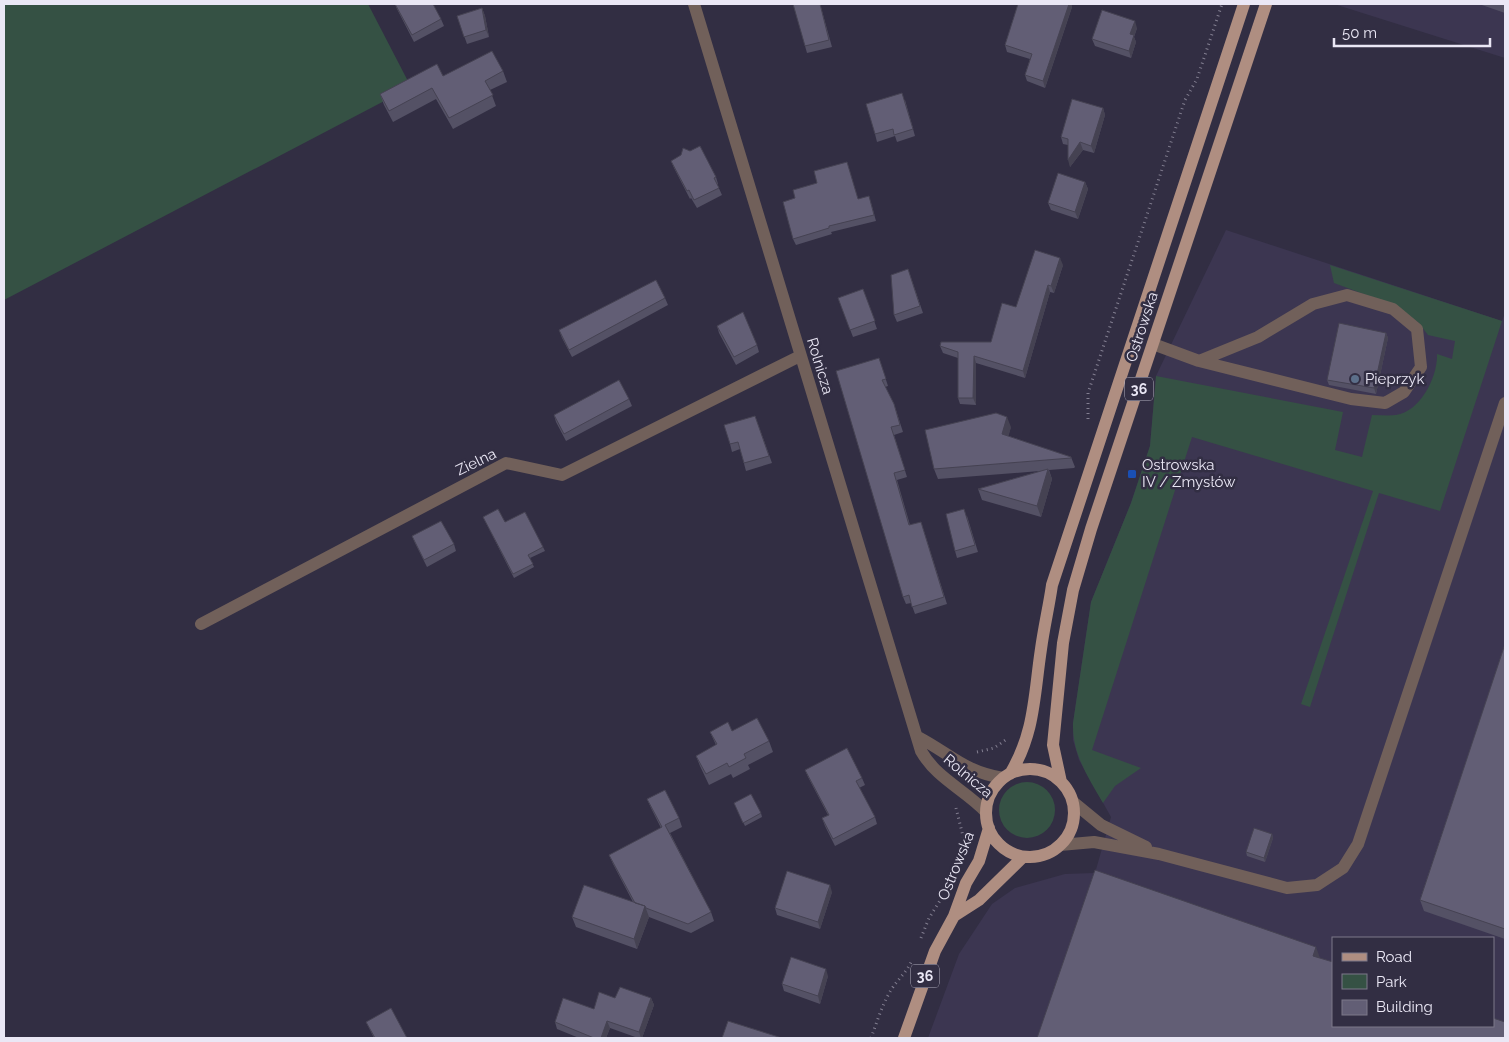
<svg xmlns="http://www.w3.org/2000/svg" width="1509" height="1042" font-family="Raleway,sans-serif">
  <rect width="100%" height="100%" fill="#322e43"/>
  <path fill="#3c3651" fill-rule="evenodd" d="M1334 4H1505V58Z
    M1226 230 1502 321 1505 313V1038H928L959 954 992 904 1015 888 1065 874 1095 873 1111 817 1079 760 1073 740V723L1091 602 1131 503 1150 446 1156 376ZM1333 938H1493V1026H1333Z"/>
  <path fill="#355144" d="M4 4H368L411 87 4 300Z
    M1330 265 1502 321 1440 511 1379 493 1310 707 1301 704 1373 491 1192 437 1092 750 1141 768 1115 786 1103 803C1088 777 1072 754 1073 723L1091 602 1131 503 1150 446 1156 376 1343 412 1335 450 1362 457 1372 415C1380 415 1388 416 1396 415 1420 412 1438 377 1437 354L1452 359 1455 341 1428 335 1418 322 1380 300 1334 283Z
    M999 810a28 28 0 1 1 56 0a28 28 0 1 1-56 0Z"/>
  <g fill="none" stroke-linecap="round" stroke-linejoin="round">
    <path stroke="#837f91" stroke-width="3" stroke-dasharray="1 4" stroke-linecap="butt" d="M1088 419V393L1185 100 1197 79 1222 4
      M977 752 994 748 1007 739
      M956 808 966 848
      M921 938 929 918 941 899
      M871 1038C877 1022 882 1005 891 990 898 979 907 972 912 960"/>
    <path stroke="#71605a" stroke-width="12" d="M694 4 921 751C937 779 964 789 986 812
      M1153 344 1199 361 1351 399 1385 403 1404 392 1421 367 1417 329 1393 309 1347 295 1313 304 1258 337 1199 361
      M201 624 506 463 562 475 800 356
      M918 737C952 755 963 771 1003 778
      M1073 802 1101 825 1146 847
      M1060 845 1094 842 1159 854 1287 888 1317 885 1343 868 1358 844 1505 403"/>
    <path stroke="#af8e81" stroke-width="12" d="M986 813a44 44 0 1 1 88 0a44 44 0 1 1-88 0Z
      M1010 774C1035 733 1034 695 1041 649 1044 627 1049 606 1052 585L1244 4
      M1061 782 1053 745 1063 643 1073 590 1091 529 1266 4
      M954 916 979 900 1023 857
      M904 1038 935 951 954 916 966 883 979 861 989 828"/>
  </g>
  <path fill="#545165" d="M395 4 441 19 444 26 414 42 397 9Z
    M820 4 832 47 807 53 805 46Z
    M1018 4H1071L1072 7 1045 88 1027 81 1025 75 1030 59 1007 52 1005 45Z
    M1479 4H1505V13Z
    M482 8 485 16 489 37 467 44 457 16Z
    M1137 28 1134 37 1136 42 1131 58 1095 46 1092 39Z
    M503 71 507 82 490 90 496 106 453 129 436 99 393 122 384 105 380 94 443 76Z
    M905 100 915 136 897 142 895 136 877 142 875 134Z
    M1103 108 1105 115 1094 153 1083 150 1070 167 1068 145 1063 144 1061 137Z
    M671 161 716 177 718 184H717L722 195 697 208 691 198 690 199 674 168Z
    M847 162 858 199 871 203 876 221 831 232 832 234 796 245 793 239 795 198Z
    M1085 182 1088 189 1078 219 1051 210 1048 203Z
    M1063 265 1054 293 1050 292 1025 378 976 363V405L960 404 958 398V358L943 353 940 346 991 342 1016 307Z
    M908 269 923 313 897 322 894 315Z
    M863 289 877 329 853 337 838 298Z
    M665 298 668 305 572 357 562 338 559 330Z
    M717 326 757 345 759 352 736 365 719 333Z
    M1386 333 1388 338 1376 394 1329 385 1327 380Z
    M879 358 888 386 885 387 894 404 903 432 894 435 907 477 897 480 910 525 921 522 947 604 915 614 911 603 906 604 903 597Z
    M629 399 632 406 566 441 556 422 554 415Z
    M755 416 772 463 746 471 740 449 732 452 730 444Z
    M1011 427 1008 436 1071 457 1075 467 1074 468 1049 470 1052 479 1041 517 982 500 978 489 1040 471 938 479 934 469Z
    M967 516 978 552 957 558 955 551Z
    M483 517 505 522 543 547 545 551 530 558 534 567 514 578Z
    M412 536 454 544 456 551 427 567 415 543Z
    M1505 644V939L1424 911 1420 900Z
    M732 731 769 741 773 752 748 765 750 769 733 778 731 774 709 785 700 766 696 756 716 745 710 732Z
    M805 770 862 778 865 785 859 788 875 817 877 824 835 846 825 826 822 818 828 815 808 777Z
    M647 799 679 818 682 827 670 833 711 912 714 921 691 933 649 917 637 949 576 927 572 917 633 902 613 864 609 855 661 828 651 808Z
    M734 803 761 813 762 817 745 826Z
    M1272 834 1273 838 1265 862 1247 856 1246 852Z
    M832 892 820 929 777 915 775 908Z
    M828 976 820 1004 784 991 782 984Z
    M651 998 654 1005 642 1038H638L610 1028 606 1038H579L557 1029 555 1022 594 1009Z
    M366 1022 407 1038H374Z"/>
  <path fill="#454252" d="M1069 4H1071L1072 7 1045 88 1043 81Z
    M482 8 485 16 489 37 486 30Z
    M1135 21 1137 28 1134 37 1136 42 1131 58 1129 51 1130 34Z
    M1103 108 1105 115 1094 153 1091 146Z
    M1080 142 1083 150 1070 167 1068 160Z
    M1085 182 1088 189 1078 219 1075 212Z
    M1060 258 1063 265 1054 293 1051 286Z
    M1048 285 1050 292 1025 378 1023 371Z
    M1386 333 1388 338 1376 394 1374 388Z
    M974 356 976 363V405L973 398Z
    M1007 417 1011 427 1006 445 1002 434Z
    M1048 469 1052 479 1041 517 1037 506Z
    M1272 834 1273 838 1265 862 1264 858Z
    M830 885 832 892 820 929 818 922Z
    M645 906 649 917 637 949 634 939Z
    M1316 947 1320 958 1313 956Z
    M826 969 828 976 820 1004 818 996Z
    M651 998 654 1005 642 1038H641L639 1032Z
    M607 1021 610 1028 606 1038H601Z"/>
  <path fill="#625e75" stroke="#454252" d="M395 4H433L441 19 412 35Z
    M793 4H820L829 40 805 46Z
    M1018 4H1069L1043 81 1025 75 1032 54 1005 45Z
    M482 8 486 30 464 37 457 16Z
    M1102 10 1135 21 1130 34 1134 35 1129 51 1092 39Z
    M492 51 503 71 485 81 493 95 449 118 432 88 389 111 380 94 437 64 443 76Z
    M902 93 913 129 894 135 893 129 875 134 866 104Z
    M1072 99 1103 108 1091 146 1080 142 1068 160V139L1061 137Z
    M700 146 716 177 714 178 719 188 694 200 689 190 687 191 671 161 681 155 683 148 690 151Z
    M847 162 858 199 869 196 874 215 829 226V228L793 239 783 202 795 198 793 190 817 183 814 171Z
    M1058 173 1085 182 1075 212 1048 203Z
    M1035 250 1060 258 1051 286 1048 285 1023 371 974 356 973 398H958V352L940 346 941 342H991L1002 303 1016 307Z
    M908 269 920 306 894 315 891 275Z
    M656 280 665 298 569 350 559 330Z
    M863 289 875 321 850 330 838 298Z
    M743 312 757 345 734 357 717 326Z
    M1339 323 1386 333 1374 388 1327 380Z
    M879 358 886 379 882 380 894 404 900 425 891 427 905 470 894 473 909 525 921 522 944 597 912 607 909 595 903 597 836 371Z
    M619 380 629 399 564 434 554 415Z
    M996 413 1007 417 1002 434 1071 457V458L934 469 925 430Z
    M755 416 769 456 744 463 738 442 730 444 724 425Z
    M1048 469 1037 506 978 489Z
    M498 509 505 522 525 512 543 547 528 555 533 564 513 574 483 517Z
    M964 509 975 545 955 551 946 514Z
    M441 521 454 544 424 560 412 536Z
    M1505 644V929L1420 900Z
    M757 718 769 741 744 754 746 758 729 767 727 763 706 774 696 756 717 744 710 732 728 722 732 731Z
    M847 748 862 778 856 781 875 817 833 839 822 818 829 815 805 770Z
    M665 790 679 818 665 825 711 912 688 924 646 908 645 906 635 903 609 855 662 827 647 799Z
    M751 794 761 813 743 823 734 803Z
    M1254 828 1272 834 1264 858 1246 852Z
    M1095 870 1316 947 1313 956 1333 962V1026H1493V1018L1505 1022V1038H1037Z
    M787 871 830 885 818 922 775 908Z
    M584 885 645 906 634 939 572 917Z
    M791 957 826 969 818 996 782 984Z
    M620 987 651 998 639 1032 607 1021 601 1038H594L555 1022 563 998 594 1009 599 992 615 998Z
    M391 1008 407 1038H375L366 1022Z
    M728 1021 782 1038H722Z"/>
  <circle fill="#5c6f8a" stroke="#322e43" stroke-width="2" cx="1355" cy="379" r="5"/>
  <rect fill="#1a4fb4" stroke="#322e43" stroke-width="2" x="1127" y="469" width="10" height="10" rx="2.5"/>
  <g text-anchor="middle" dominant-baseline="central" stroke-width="5" stroke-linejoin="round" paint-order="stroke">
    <g fill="#322e43" stroke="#b3b0c0" stroke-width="1">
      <rect x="1125" y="377.5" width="28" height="23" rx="4"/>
      <rect x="911" y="964.5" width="28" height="23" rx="4"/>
    </g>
    <g font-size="14" font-weight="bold" fill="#eae7f5">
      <text x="1139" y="389">36</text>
      <text x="925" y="976">36</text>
    </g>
    <g font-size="15" fill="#eae7f5" stroke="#322e43">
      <text transform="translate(1142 327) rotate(-72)">Ostrowska</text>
      <text transform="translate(820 366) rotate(73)">Rolnicza</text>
      <text transform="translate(476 462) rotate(-26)">Zielna</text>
      <text transform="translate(968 776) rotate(40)">Rolnicza</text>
      <text transform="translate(956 866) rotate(-68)">Ostrowska</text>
    </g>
    <g font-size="15" fill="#eae7f5" stroke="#322e43" text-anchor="start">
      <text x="1365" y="379">Pieprzyk</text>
      <text x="1142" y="465">Ostrowska<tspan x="1142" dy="17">IV / Zmysłów</tspan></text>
    </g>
  </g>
  <rect width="1509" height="1042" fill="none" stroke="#eae7f5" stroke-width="10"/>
  <rect x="1332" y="937" width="162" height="90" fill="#322e43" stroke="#7c788a"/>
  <rect x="1342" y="953" width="25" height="8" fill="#af8e81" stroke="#7c788a"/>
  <text x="1376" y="962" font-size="15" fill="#eae7f5">Road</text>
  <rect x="1342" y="974" width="25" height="15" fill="#355144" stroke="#7c788a"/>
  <text x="1376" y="987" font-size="15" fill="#eae7f5">Park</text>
  <rect x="1342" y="1000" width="25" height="15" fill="#625e75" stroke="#7c788a"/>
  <text x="1376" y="1012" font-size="15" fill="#eae7f5">Building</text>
  <path d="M1334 38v8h156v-8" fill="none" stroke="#eae7f5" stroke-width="2.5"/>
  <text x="1342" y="38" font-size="15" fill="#eae7f5" stroke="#322e43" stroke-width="4" paint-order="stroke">50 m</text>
</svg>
